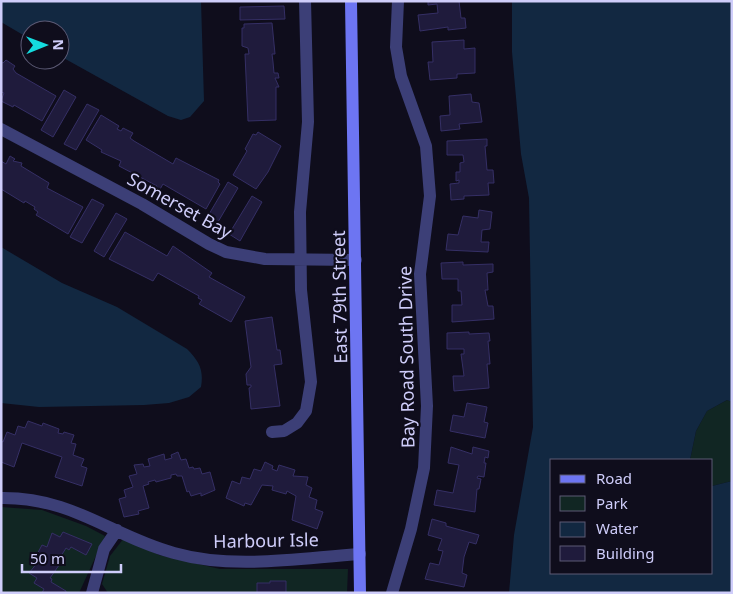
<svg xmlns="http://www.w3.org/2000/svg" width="733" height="594" font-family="'Noto Sans',sans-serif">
  <rect width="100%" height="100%" fill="#0f0d1c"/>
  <path fill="#112623" d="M727 400 732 402V481L712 486V460H690L696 431 707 411Z
    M1 507 42 510 86 526 105 536 79 593H1Z
    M124 538 159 555 220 569H348L347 593H108L102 584 110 556Z"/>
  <path fill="#122841" d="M1 1H201L204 101 190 117 181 120 168 116 60 56V30H30V39L1 22Z
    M512 1H732V402L727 400 707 411 696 431 690 460H552V573H712V486L732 481V593H509L514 535 533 427 529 198 521 154 512 52Z
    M1 247 62 283 117 307 187 349C199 361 204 370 201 387L189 397 169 403 144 405 39 407 1 403Z"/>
  <path fill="#1f1b3c" stroke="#352f65" d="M428 1H459L461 18H465L466 28 448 30V27L420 31 418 15 438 13 437 4 428 5Z
    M284 6 285 19 240 20V7Z
    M272 23 275 54H272L273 62 274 73H278L279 78H275L279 87H276V120L248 121 245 54H249L248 48 242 46V28H244V24Z
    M464 40V49L475 48V73L457 74V78L430 80 428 62H433L432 42Z
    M6 60 15 66 13 69 16 73 56 96 42 121 14 105 13 107 1 101 4 93 1 92V62L3 63Z
    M64 90 76 97 53 137 41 130Z
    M471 94 472 102 479 103 482 122 459 124 460 129 441 131 440 116 450 115 449 96Z
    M87 104 99 110 76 150 64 144Z
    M101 115 119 126 117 129 121 131 123 128 133 133 130 138 134 141 173 164 176 158 219 180 218 182 220 184 206 209 163 184 159 191 155 189 157 186 119 166 121 161 101 152 102 150 86 140Z
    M258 132 281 146 268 172 256 189 233 175 247 151 245 149 253 134 256 135Z
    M487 139V146H485L487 170H493L494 183H488L489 195 464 196V199L451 200 450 184 459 183V180L456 181V172H460V163L464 162 463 155H447V141Z
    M10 156 15 159 13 161 22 163 21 166 49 183 47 188 83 207 68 234 36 215 38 212 34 209 35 207 25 201 24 203 1 189V161L6 164Z
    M228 182 238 188 215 227 205 221Z
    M252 196 262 202 240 241 229 234Z
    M92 199 104 205 82 243 70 237Z
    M479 210 492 212 490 229 482 230 481 242H489L488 252 446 250 448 234 458 235 463 216 478 218Z
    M116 213 127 219 104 257 94 251Z
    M125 232 167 256 173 246 212 273 209 277 245 297 231 322 199 304 202 300 198 298 199 296 158 273 153 281 109 259Z
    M463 262V265L493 264V272L487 273 488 290H485L488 306H493L494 319 452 322V305H462L461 291H458V279H442L441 263Z
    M272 317 277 350H280L282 364 274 365 280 406 251 409 249 388 251 387V385H247L246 374 251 367 245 321Z
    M469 332V334L489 333 490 341H488L490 364H487L489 388 454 391 453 376H464L461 354H464V349H447V333Z
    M467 403 487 407 484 422 488 423 485 438 450 431 453 415 464 417Z
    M28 421 42 426 43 423 59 429 58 433 63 434 64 432 74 435 71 443 76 444 73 455 84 459 81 466 87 468 82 486 55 477 62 457 22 443 14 467 1 462V441L3 442 7 432 15 435 18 426 25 428Z
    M451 447 472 454 473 447 489 451 488 458 485 457 484 463H486L484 477 478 476 477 478 481 479 479 489H477L475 512 434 505 437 490 453 493 459 465 448 463Z
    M178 452 181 460 186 459 189 468 193 467 194 469 200 468 202 474 210 472 215 490 201 496V493L191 496 189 491 187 492 182 476H177L176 474 171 475V478L156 482 155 480 148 482 149 484 143 486 149 508 138 511 139 514 124 517 119 499 126 497 124 490 133 487 129 476 137 474 134 465 143 464 144 467 150 466 148 459 164 454 165 460 172 458 171 455Z
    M265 462 273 466 272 469 277 471 279 465 295 470 293 476 308 477 306 485 312 488 309 497 317 500 315 509 323 512 317 529 292 520 296 496 287 491 286 494 272 490 273 486 262 485 251 505 245 503 244 506 226 498 232 481 240 484 242 477 250 479 254 469 261 471Z
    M432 519 446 523V526L479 535 476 544 469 542 464 557 462 573 467 575 464 587 425 579 430 563 439 565 443 551 438 550 442 539 428 535Z
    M63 532 92 544 86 555 71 547 69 550 66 548 61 556 64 558 50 578 52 579 51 582 66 591V593H42L44 589 34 583 37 578 29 573 38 562 34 560 42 545 47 547 52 533 60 537Z
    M270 581H286V593H257V583H270Z"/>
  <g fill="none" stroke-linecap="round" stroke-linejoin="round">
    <path stroke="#3c3f77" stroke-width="12" d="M1 129 142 204 209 244 226 252 265 259 356 260
      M272 432 284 431 297 423 306 411 311 382 301 290 300 212 308 122 305 1
      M1 498C73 497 111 536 174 553 234 570 299 558 360 554
      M92 593 104 549 117 530
      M392 593 411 529 424 468 427 406 420 274 430 196 426 146 401 76 396 47 398 1"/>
    <path stroke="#6d75f2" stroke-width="12" d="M351 1 360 593"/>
  </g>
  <g text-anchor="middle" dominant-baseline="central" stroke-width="4.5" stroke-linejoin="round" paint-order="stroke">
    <g font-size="18" fill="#cfcdfa" stroke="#0f0d1c">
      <text transform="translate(180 205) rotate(29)">Somerset Bay</text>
      <text transform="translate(339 297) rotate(-91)">East 79th Street</text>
      <text transform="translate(406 357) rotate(-91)">Bay Road South Drive</text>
      <text transform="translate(266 540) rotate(-1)">Harbour Isle</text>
    </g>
  </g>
  <rect width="733" height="594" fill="none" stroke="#cfcdfa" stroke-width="5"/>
  <rect x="550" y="459" width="162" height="115" fill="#0f0d1c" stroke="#5c5a75"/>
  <rect x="560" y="475" width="25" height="8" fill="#6d75f2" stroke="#5c5a75"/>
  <text x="596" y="484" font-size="15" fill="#cfcdfa">Road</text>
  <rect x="560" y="496" width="25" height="15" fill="#112623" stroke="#5c5a75"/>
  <text x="596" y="509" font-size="15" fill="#cfcdfa">Park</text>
  <rect x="560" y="522" width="25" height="15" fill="#122841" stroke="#5c5a75"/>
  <text x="596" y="534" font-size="15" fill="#cfcdfa">Water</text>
  <rect x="560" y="546" width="25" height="15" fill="#1f1b3c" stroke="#5c5a75"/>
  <text x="596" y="559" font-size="15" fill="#cfcdfa">Building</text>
  <g transform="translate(45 45) rotate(89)"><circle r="24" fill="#0f0d1c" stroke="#5c5a75"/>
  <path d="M0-4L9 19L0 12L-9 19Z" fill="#14dcdf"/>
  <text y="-8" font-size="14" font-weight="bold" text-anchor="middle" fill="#cfcdfa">N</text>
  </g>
  <path d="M22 564v8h99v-8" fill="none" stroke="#cfcdfa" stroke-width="2.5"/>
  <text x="30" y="564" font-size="15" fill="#cfcdfa" stroke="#0f0d1c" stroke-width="4" paint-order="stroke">50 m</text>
</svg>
